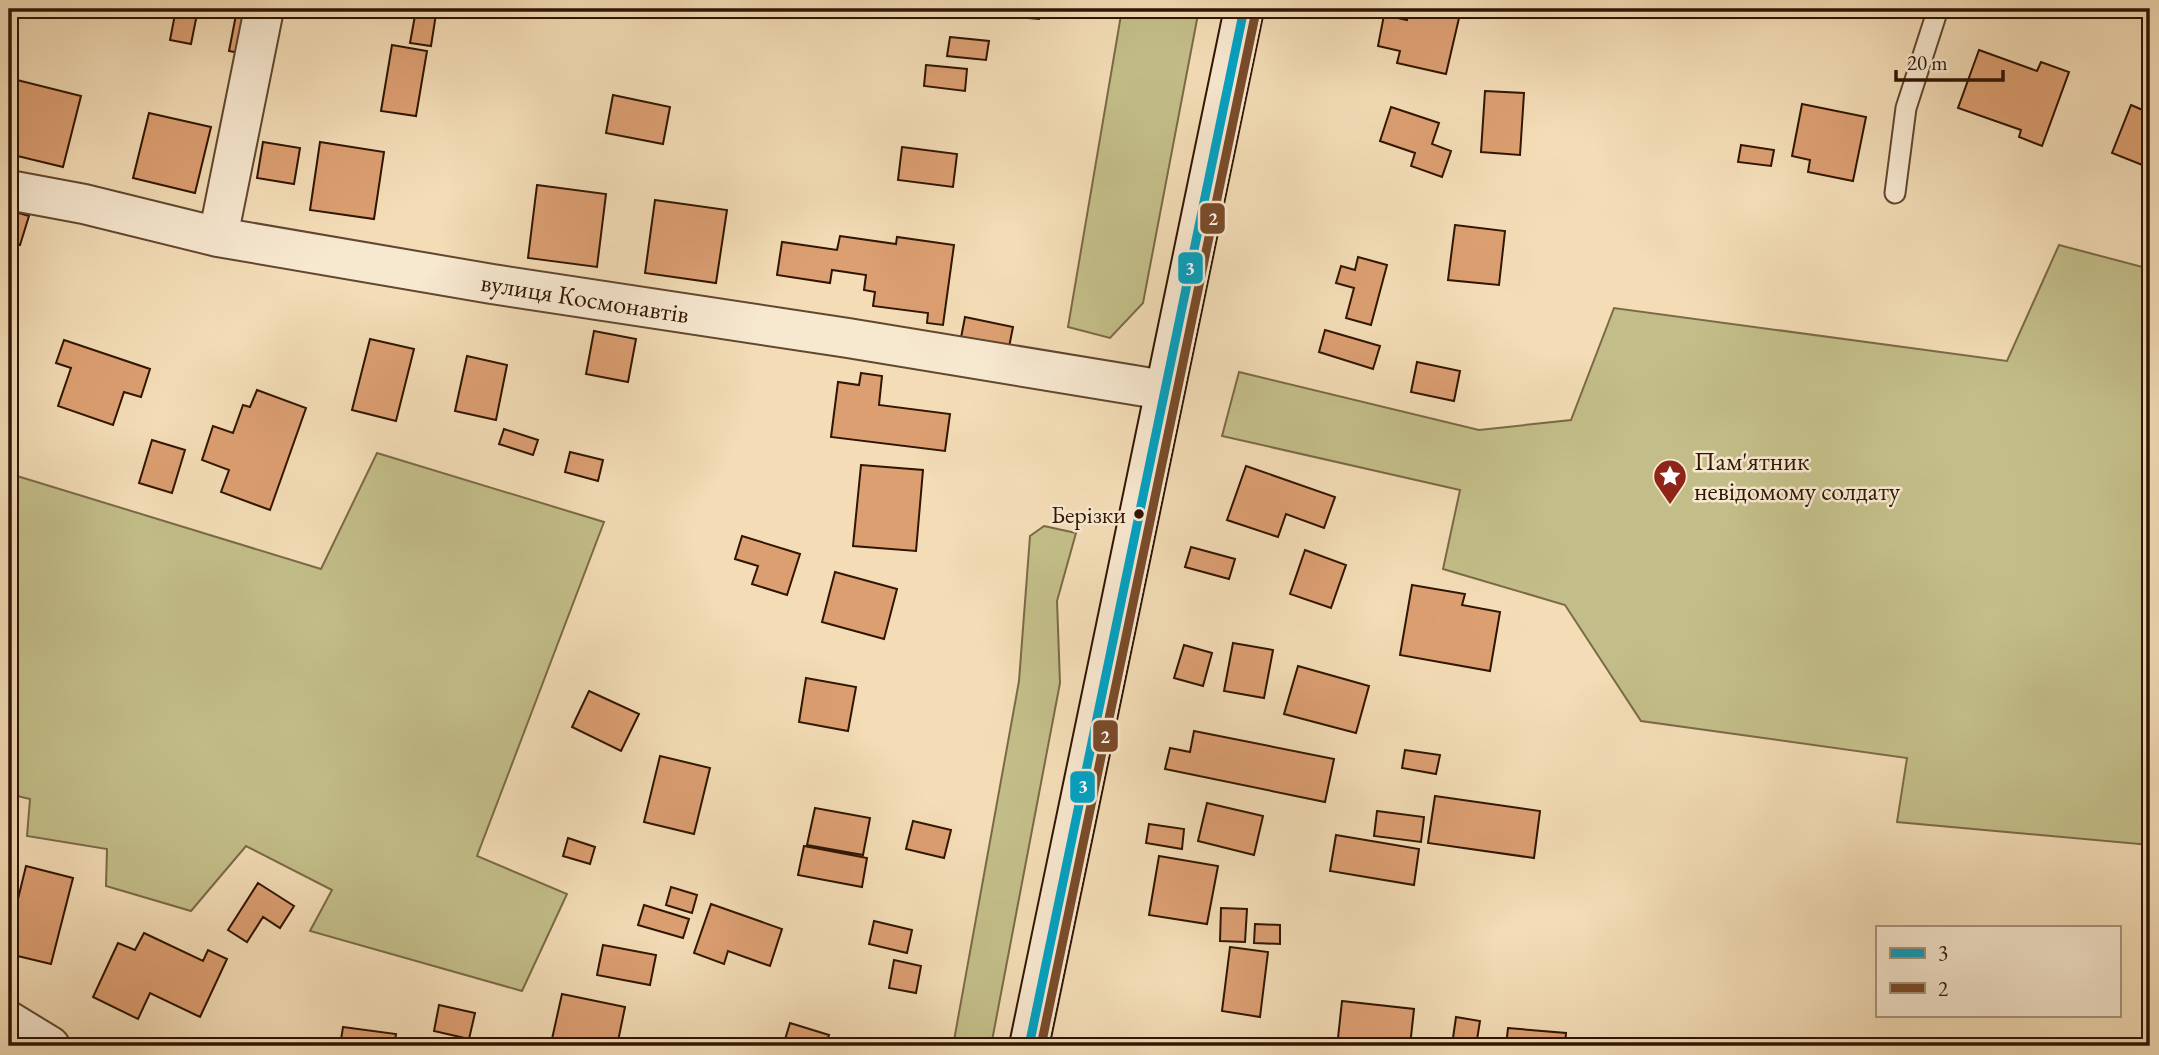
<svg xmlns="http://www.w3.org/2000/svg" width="2159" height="1055" font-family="'EB Garamond',serif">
  <rect width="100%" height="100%" fill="#f3dcb6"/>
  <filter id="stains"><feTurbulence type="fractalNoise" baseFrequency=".00286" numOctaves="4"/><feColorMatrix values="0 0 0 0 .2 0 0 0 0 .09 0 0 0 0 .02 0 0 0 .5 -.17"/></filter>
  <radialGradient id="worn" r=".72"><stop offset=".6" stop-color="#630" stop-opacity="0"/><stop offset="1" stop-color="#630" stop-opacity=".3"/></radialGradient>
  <path fill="#c3be89" stroke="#7a6a46" stroke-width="2" d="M1122 9H1199L1143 303 1110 338 1068 327Z
    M2059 245 2150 269V845L1897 822 1907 758 1641 721 1565 605 1443 569 1460 490 1222 436 1239 372 1479 430 1571 420 1614 308 2007 361Z
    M377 453 604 522 477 856 567 894 522 991 310 931 332 890 246 846 191 911 106 886 107 849 27 836 30 799 9 794V492L17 476 321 569Z
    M1044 526 1076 533 1057 601 1060 683 991 1046H953L1019 681 1030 536Z"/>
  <path fill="#dc9f72" stroke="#301502" stroke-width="2" d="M176 9H198L191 44 170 40Z
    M980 9H1039V19L980 14Z
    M1409 9 1459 18 1446 74 1397 63 1400 51 1378 46 1384 15 1407 20Z
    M416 10 436 14 431 46 410 43Z
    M236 15 252 18 245 54 229 51Z
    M950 37 989 41 986 60 947 56Z
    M392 45 427 51 416 116 381 111Z
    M1979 50 2037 71 2041 62 2069 72 2042 146 2019 137 2021 130 1958 108Z
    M926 65 967 69 965 91 924 86Z
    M9 78 81 96 63 167 9 154Z
    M1485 91 1524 93 1520 155 1481 152Z
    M613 95 670 107 663 144 606 133Z
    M1802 104 1866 117 1853 181 1808 172 1810 160 1792 156Z
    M2131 105 2150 113V168L2112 153Z
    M1391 107 1439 123 1432 144 1451 151 1442 177 1411 166 1415 153 1380 141Z
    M149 113 211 127 195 193 133 178Z
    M263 142 300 148 294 184 257 178Z
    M320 142 384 152 374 219 310 210Z
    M1741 145 1774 150 1771 166 1738 162Z
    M902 147 957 154 953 187 898 180Z
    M537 185 606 194 597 267 528 258Z
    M655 200 727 210 716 283 645 273Z
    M9 210 29 216 20 245 9 242Z
    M1455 225 1505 231 1499 285 1448 280Z
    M840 236 896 244 897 237 954 245 943 325 927 323 928 313 873 306 875 292 864 290 866 275 832 270 830 283 777 275 782 242 837 250Z
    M1358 257 1387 265 1371 325 1346 318 1354 288 1336 283 1341 266 1355 270Z
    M965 317 1013 327 1007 357 959 348Z
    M1325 330 1380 346 1373 369 1319 352Z
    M594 331 636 339 628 382 586 374Z
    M370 339 414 349 396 421 352 410Z
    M64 340 150 369 141 397 124 392 113 425 58 406 71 368 56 363Z
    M467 356 507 365 496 420 455 411Z
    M1417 362 1460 371 1454 401 1411 392Z
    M861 373 882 376 879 405 950 414 945 451 831 437 838 382 859 385Z
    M257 390 306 408 270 510 221 492 229 470 202 460 213 426 233 433 243 405 250 407Z
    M504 429 538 440 533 455 499 444Z
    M152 440 185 450 172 493 139 483Z
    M570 452 603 460 598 481 565 472Z
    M861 465 923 470 916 551 853 546Z
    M1246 466 1335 497 1324 528 1286 514 1278 537 1227 520Z
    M742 536 800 554 787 595 752 584 758 566 735 559Z
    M1191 547 1235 559 1229 579 1185 567Z
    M1305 550 1346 565 1331 608 1290 594Z
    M835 572 897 589 884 639 822 622Z
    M1412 585 1465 594 1462 605 1500 612 1490 671 1400 655Z
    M1233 643 1273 650 1264 698 1224 691Z
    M1184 645 1212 653 1203 686 1174 678Z
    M1298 666 1369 686 1356 733 1284 714Z
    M806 678 856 687 848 731 799 722Z
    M589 691 639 714 621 751 572 727Z
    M1194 731 1334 759 1325 802 1165 769 1170 748 1190 752Z
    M1405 750 1440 755 1436 774 1402 768Z
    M660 756 710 768 694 834 644 822Z
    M1435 796 1540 811 1534 858 1428 843Z
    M1207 803 1263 816 1254 855 1198 841Z
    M815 808 870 818 863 855 807 845Z
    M1377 811 1424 817 1421 842 1374 836Z
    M913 821 951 830 944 858 906 849Z
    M1149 824 1184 829 1182 849 1146 843Z
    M1336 835 1419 849 1414 885 1330 871Z
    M568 838 595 847 590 864 563 856Z
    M804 846 867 858 862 887 798 875Z
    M1159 856 1218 866 1207 924 1149 915Z
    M26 866 73 878 51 964 9 954V936Z
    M258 883 294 906 280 928 263 917 247 942 228 930Z
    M671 887 697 895 692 913 666 905Z
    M711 904 782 929 770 966 728 951 724 964 694 953Z
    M644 905 689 919 683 938 638 925Z
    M1221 908 1247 909 1245 942 1220 941Z
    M874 921 912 930 907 953 869 944Z
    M1255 924 1280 925V944L1254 943Z
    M144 933 203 961 208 950 227 959 200 1017 150 993 138 1019 93 997 118 943 135 950Z
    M603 945 656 955 650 985 597 975Z
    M1230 947 1268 952 1260 1017 1222 1011Z
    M894 960 921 966 916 993 889 988Z
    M562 994 625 1007 617 1046H587L552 1039Z
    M1342 1001 1414 1009 1410 1046H1354L1355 1039 1338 1038Z
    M439 1005 475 1013 469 1039 434 1031Z
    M1456 1017 1480 1021 1476 1046 1452 1045Z
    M790 1023 829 1035 826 1046H783Z
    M343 1027 396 1034 394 1046H340Z
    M1508 1028 1566 1033 1565 1046H1506Z"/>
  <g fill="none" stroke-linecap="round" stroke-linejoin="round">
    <g stroke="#61472f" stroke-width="23">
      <path id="lane" d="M1895 193 1906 108 1938 9"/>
    </g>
    <g stroke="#61472f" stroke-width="42">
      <path id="street" d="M9 190 84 204 218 237 492 284 848 338 1164 390
        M218 237 264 9
        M9 1021 50 1046"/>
    </g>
    <g stroke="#301502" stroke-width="42">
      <path id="secondary" d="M1029 1046 1244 9"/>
    </g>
    <use href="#lane" stroke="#f7e8d0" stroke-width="19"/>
    <use href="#street" stroke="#f7e8d0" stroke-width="38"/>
    <use href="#secondary" stroke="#f7e8d0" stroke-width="38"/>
    <g stroke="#f7e8d0" stroke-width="14">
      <path id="bus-1" d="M1029 1046 1244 9"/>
    </g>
    <g stroke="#f7e8d0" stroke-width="14">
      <path id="bus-2" d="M1041 1046 1256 11"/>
    </g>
    <use href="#bus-1" stroke="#02a2c4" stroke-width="9"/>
    <use href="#bus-2" stroke="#7a4b2a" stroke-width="9"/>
  </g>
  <defs>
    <g id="sight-pin" transform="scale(1.75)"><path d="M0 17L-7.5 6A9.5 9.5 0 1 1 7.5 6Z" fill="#8f2418" stroke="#f7e8d0"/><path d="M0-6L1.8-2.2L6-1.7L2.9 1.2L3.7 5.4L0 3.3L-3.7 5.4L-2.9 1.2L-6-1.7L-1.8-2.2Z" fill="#fff"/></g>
  </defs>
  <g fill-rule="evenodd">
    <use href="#sight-pin" x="1670" y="476"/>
  </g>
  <circle fill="#301502" stroke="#f7e8d0" stroke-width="2.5" cx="1139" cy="514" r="6"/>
  <g text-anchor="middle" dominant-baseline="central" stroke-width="5" stroke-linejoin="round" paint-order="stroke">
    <g font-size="24" fill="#301502" stroke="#f7e8d0" text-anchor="end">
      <text x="1126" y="514">Берізки</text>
    </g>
    <g font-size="26" fill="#301502" stroke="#f7e8d0">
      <text transform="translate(585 298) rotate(9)">вулиця Космонавтів</text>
    </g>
    <g font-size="26" fill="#301502" stroke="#f7e8d0" text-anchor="start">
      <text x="1694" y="461">Пам'ятник<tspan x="1694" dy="30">невідомому солдату</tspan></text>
    </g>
  </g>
  <g stroke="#f7e8d0" stroke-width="2.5">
    <rect x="1199" y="202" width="27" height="33" rx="7" fill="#7a4b2a"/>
    <rect x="1177" y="251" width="27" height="34" rx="7" fill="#02a2c4"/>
    <rect x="1092" y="719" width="27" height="34" rx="7" fill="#7a4b2a"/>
    <rect x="1069" y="770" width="27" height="34" rx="7" fill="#02a2c4"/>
  </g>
  <g font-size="19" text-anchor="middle" font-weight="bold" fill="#fff">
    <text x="1213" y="225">2</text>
    <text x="1190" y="275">3</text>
    <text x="1105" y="743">2</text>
    <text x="1083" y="793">3</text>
  </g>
  <rect width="2159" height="1055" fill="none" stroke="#f3dcb6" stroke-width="35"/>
  <rect x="10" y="10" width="2138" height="1034" fill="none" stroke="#301502" stroke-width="3.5"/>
  <rect x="18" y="18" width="2124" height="1020" fill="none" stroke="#301502" stroke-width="2"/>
  <rect x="1876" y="926" width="245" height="91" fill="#f7e8d0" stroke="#a7947e" stroke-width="2"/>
  <rect x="1890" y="948" width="35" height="10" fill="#02a2c4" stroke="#a7947e" stroke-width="2"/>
  <text x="1938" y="960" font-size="21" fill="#301502">3</text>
  <rect x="1890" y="983" width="35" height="10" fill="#7a4b2a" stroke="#a7947e" stroke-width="2"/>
  <text x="1938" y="996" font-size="21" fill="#301502">2</text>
  <path d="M1896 70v10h107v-10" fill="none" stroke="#301502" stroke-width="3.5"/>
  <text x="1907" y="70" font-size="21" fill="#301502" stroke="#f7e8d0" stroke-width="5" paint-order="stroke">20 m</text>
  <rect width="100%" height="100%" filter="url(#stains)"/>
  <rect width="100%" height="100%" fill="url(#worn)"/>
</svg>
